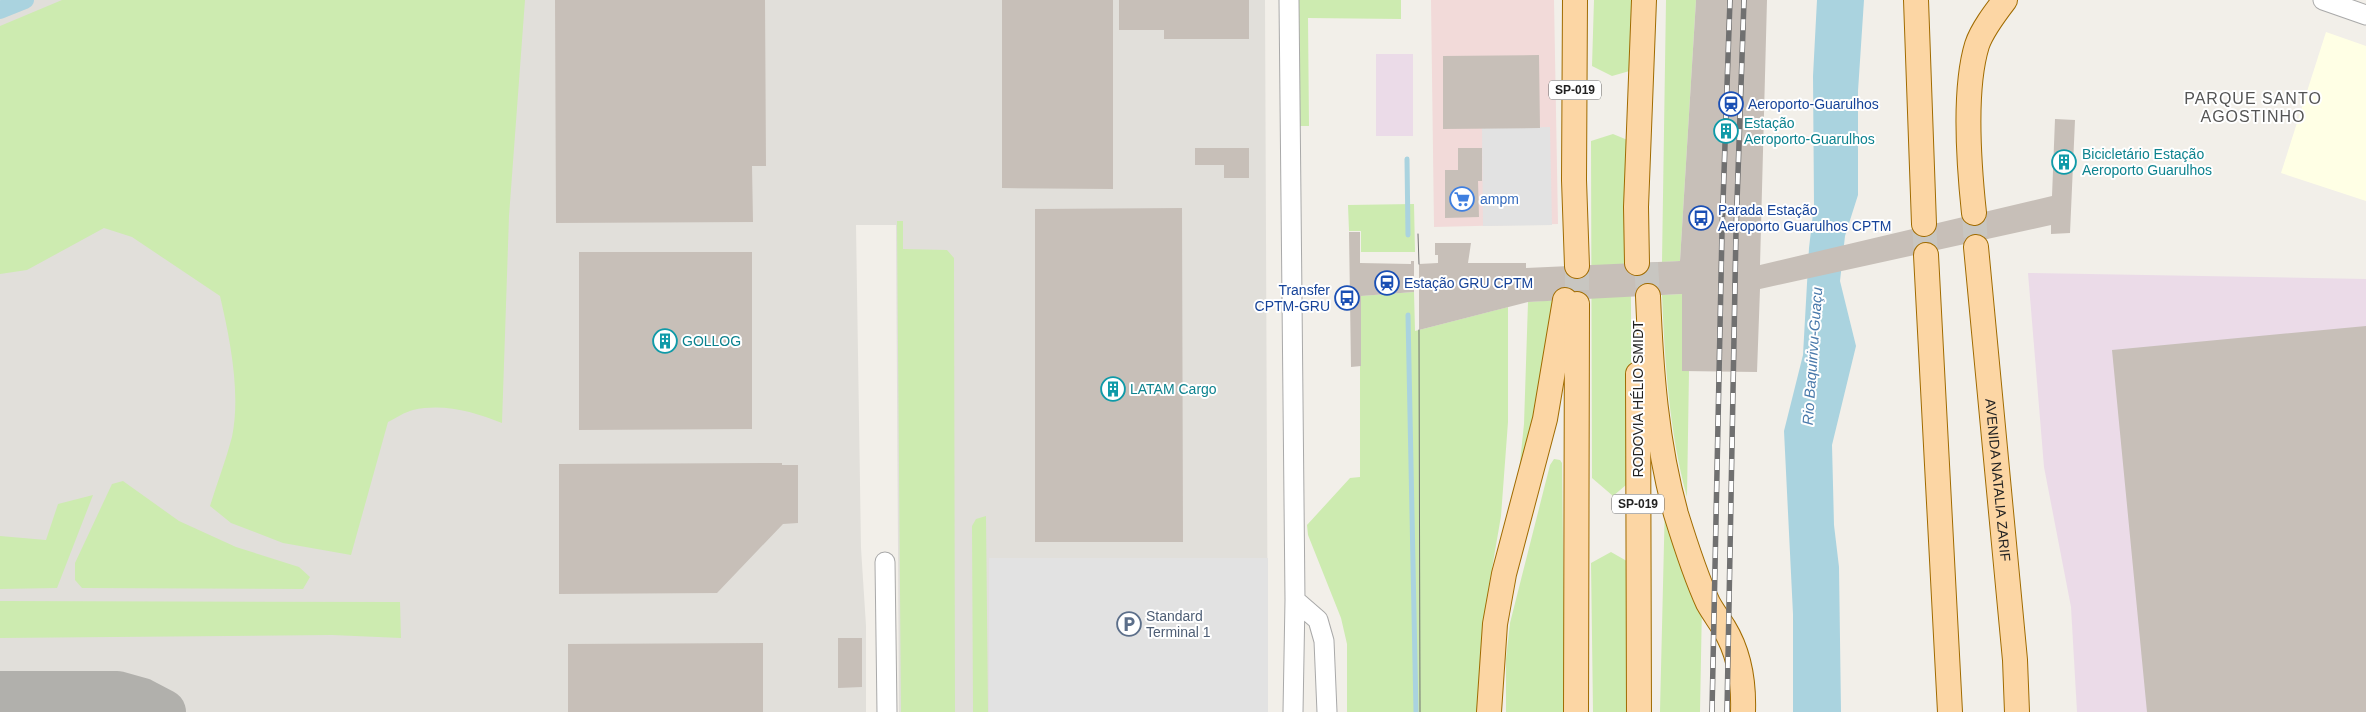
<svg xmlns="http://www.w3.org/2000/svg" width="2366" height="712" font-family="Helvetica,sans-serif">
  <rect width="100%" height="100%" fill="#f2efe9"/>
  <path fill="#f2dad9" d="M1431 0H1554L1558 224 1434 227Z"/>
  <path fill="#ebdbe8" d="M1376 54H1413V136H1376Z
    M2028 273 2366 279V712H2077L2071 607 2044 467Z"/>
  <path fill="#ffffe5" d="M2326 32 2366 46V201L2281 173Z"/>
  <path fill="#e1dfda" d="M0 0H1265L1268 712H899L896 225H856L861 548 866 626V712H0Z"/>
  <path fill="#cdebb0" d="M62 0H525L509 216 502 423C474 412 444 403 413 410 405 412 396 418 388 422L351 555 283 543 231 523 210 506C217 483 226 460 232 437 241 393 230 339 220 296L132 237 104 228 27 270 0 274V26Z
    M1299 0H1401V19L1308 18 1309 126H1300Z
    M1594 0H1634L1633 70 1612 76 1592 66Z
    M1666 0H1696L1680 261 1662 262Z
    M1613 134 1630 141 1632 480 1613 496 1592 478 1591 141Z
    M1414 204 1415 252H1361V231H1349L1348 205Z
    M897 221H903V249L947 250 954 258 955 712H901Z
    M1414 292 1415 331 1508 307V422L1501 516 1488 592 1481 662 1482 712H1347V644L1341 618 1308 535 1307 525 1350 478 1360 477V296Z
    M1682 294V371H1689L1687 497C1669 430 1665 364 1662 295Z
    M1558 300 1516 500 1524 424 1528 302Z
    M1554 459 1560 460 1562 463 1565 712H1506V659L1510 623 1550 465Z
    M123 481 179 521 236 547 299 567 310 577 303 589 82 588 75 580V563L112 484Z
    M93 495 57 588 0 589V536L46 540 58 504Z
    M1665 501 1702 603 1700 712H1660Z
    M986 516 988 712H973L972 526 976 519Z
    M1611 552 1632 564 1633 712H1593L1591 563Z
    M0 601 400 602 401 638 332 635 0 638Z"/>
  <path fill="#e2e2e2" d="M1550 127 1552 225 1483 226 1482 128Z
    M989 558H1268V712H989Z"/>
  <path fill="#aad3df" d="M1817 0H1864L1858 91V195L1845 236 1840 281 1856 346 1832 445 1834 525 1839 567 1841 712H1793V614L1784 431 1803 355 1809 248 1814 205 1813 76Z"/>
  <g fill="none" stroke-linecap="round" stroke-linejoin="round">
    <path stroke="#aad3df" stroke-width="5" d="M1407 159 1408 235
      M1408 315 1416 712"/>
    <path stroke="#aad3df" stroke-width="18" d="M0 10 25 0"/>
    <path stroke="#b1b0ac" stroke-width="46" d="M0 694H117L142 701 163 712"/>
  </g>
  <path fill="#c7bfb8" d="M555 0H765L766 166H752L753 222 556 223Z
    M1002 0H1113V189L1002 188Z
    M1119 0H1249V39H1164V30H1119Z
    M1696 0H1767L1760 265 2052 196 2055 119 2075 120 2070 233 2051 234V225L1760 289 1757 372 1682 371V294L1528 302 1419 330V264L1438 263V255H1435V243H1471L1468 263H1526V268L1680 261Z
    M1539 55 1540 128 1443 129V56Z
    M1195 148H1249V178H1224V165H1195Z
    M1458 148H1482V181H1478L1479 217 1445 218V170H1458Z
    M1182 208 1183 542H1035V209Z
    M1349 232H1360V263L1411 264V261H1414V292L1361 296V366L1351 367Z
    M579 252H752V429L579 430Z
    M2366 326V712H2147L2112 350Z
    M782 463V465H798V523L783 524 717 593 559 594V464Z
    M838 638H862V687L838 688Z
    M763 643V712H568V644Z"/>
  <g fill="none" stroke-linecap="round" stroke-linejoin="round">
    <path stroke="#c8c6c1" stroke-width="24" stroke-dasharray="24 12" stroke-linecap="butt" d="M1974 213 1976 247
      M1924 224 1926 255
      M1646 263 1648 296
      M1577 266V299"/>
    <g stroke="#a9a9a9" stroke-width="21">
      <path id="minor" d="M1289 0 1295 600 1293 712
        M2323 0 2366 15
        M885 562 887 712
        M1295 600 1318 620 1324 641 1327 712"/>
    </g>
    <g stroke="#a06b00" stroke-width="26">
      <g id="major">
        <path d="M1575 0 1574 180 1577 266"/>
        <path d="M1916 0 1924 224"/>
        <path d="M1974 213C1969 166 1963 91 1977 45 1982 30 1995 13 2005 0"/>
        <path id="s1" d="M1976 247 2015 660 2017 712"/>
        <path d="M1926 255 1950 712"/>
        <path d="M1637 263 1636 207 1644 0"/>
        <path d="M1648 296C1651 370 1656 442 1676 514 1685 543 1695 575 1708 603 1713 612 1719 620 1724 628 1740 654 1744 683 1743 712"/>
        <path d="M1638 374 1639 712"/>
        <path d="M1489 712 1495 624 1504 574 1545 419 1565 300"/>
        <path d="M1576 712 1577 304"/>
      </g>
    </g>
    <use href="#minor" stroke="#fff" stroke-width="19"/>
    <use href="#major" stroke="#fcd6a4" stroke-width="24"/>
    <path stroke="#707070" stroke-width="1" d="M1418 234 1419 264
      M1419 330 1420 712"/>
    <g stroke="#707070" stroke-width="5.5">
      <path id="rail" d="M1712 712 1722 231 1730 0
        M1727 712 1736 231 1744 0"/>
    </g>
    <use href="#rail" stroke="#fff" stroke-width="4" stroke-dasharray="11" stroke-linecap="butt"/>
  </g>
  <defs>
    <g id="station-ring" transform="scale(1.25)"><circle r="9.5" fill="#fff" stroke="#1a4fb4" stroke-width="1.5"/><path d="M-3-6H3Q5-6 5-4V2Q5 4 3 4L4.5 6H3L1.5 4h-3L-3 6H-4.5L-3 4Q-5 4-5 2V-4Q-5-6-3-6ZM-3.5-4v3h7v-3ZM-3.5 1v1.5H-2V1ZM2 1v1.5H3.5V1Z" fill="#1a4fb4"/></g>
    <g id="building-ring" transform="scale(1.25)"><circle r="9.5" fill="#fff" stroke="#0f9aa8" stroke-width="1.5"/><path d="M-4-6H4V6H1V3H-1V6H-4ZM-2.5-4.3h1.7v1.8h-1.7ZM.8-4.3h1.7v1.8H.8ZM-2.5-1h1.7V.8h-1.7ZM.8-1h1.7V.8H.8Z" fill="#0f9aa8"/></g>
    <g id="supermarket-ring" transform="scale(1.25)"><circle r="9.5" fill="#fff" stroke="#3f7fe0" stroke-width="1.5"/><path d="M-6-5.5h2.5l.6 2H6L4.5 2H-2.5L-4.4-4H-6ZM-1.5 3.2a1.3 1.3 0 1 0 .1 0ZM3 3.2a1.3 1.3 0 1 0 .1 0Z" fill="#3f7fe0"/></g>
    <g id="bus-ring" transform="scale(1.25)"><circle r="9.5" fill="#fff" stroke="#1a4fb4" stroke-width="1.5"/><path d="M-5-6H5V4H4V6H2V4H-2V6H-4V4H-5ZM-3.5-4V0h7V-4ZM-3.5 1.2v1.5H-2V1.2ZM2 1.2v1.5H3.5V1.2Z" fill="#1a4fb4"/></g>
    <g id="parking-ring" transform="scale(1.25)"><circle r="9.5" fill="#fff" stroke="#5c6f8a" stroke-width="1.5"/><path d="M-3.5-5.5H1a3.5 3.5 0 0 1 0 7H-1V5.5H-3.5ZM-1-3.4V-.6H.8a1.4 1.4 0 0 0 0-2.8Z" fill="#5c6f8a"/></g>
  </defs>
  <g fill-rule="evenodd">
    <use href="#station-ring" x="1731" y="104"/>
    <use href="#building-ring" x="1726" y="131"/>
    <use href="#building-ring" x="2064" y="162"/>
    <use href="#supermarket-ring" x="1462" y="199"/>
    <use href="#bus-ring" x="1701" y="218"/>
    <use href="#station-ring" x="1387" y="283"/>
    <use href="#bus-ring" x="1347" y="298"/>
    <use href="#building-ring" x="665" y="341"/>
    <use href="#building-ring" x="1113" y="389"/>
    <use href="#parking-ring" x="1129" y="624"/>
  </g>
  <g text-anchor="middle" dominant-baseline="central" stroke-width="4" stroke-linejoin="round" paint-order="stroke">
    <g fill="#fff" stroke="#646464" stroke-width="1">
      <rect x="1549" y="80.5" width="52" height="19" rx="4"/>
      <rect x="1612" y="494.5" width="52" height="19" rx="4"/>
    </g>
    <g font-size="12" font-weight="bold" fill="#222">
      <text x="1575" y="90">SP-019</text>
      <text x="1638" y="504">SP-019</text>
    </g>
    <g font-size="14" fill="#164399" stroke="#fff" text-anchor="start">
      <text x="1748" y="104">Aeroporto-Guarulhos</text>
      <text x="1718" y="210">Parada Estação<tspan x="1718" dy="16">Aeroporto Guarulhos CPTM</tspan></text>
      <text x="1404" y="283">Estação GRU CPTM</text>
      <text x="1330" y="290" text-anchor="end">Transfer<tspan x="1330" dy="16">CPTM-GRU</tspan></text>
    </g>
    <g font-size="14" fill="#0d838f" stroke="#fff" text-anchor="start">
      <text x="1744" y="123">Estação<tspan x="1744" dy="16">Aeroporto-Guarulhos</tspan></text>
      <text x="2082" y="154">Bicicletário Estação<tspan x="2082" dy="16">Aeroporto Guarulhos</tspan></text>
      <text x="682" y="341">GOLLOG</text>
      <text x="1130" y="389">LATAM Cargo</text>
    </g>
    <g font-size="14" fill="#366cbe" stroke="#fff" text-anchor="start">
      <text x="1480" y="199">ampm</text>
    </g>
    <g font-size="14" fill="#222" stroke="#fff">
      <text transform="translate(1638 399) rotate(-90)">RODOVIA HÉLIO SMIDT</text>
      <text stroke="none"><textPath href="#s1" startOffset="234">AVENIDA NATALIA ZARIF</textPath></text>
    </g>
    <g font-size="14" fill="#4e5e75" stroke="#fff" text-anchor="start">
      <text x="1146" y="616">Standard<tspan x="1146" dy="16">Terminal 1</tspan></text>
    </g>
    <g font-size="15" font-style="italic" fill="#4a7aab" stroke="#fff">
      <text transform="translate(1812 356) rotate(-86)">Rio Baquirivu-Guaçu</text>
    </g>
    <g font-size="16" letter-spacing="1" fill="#555" stroke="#fff">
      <text x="2253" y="98">PARQUE SANTO<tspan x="2253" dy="18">AGOSTINHO</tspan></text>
    </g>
  </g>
</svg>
